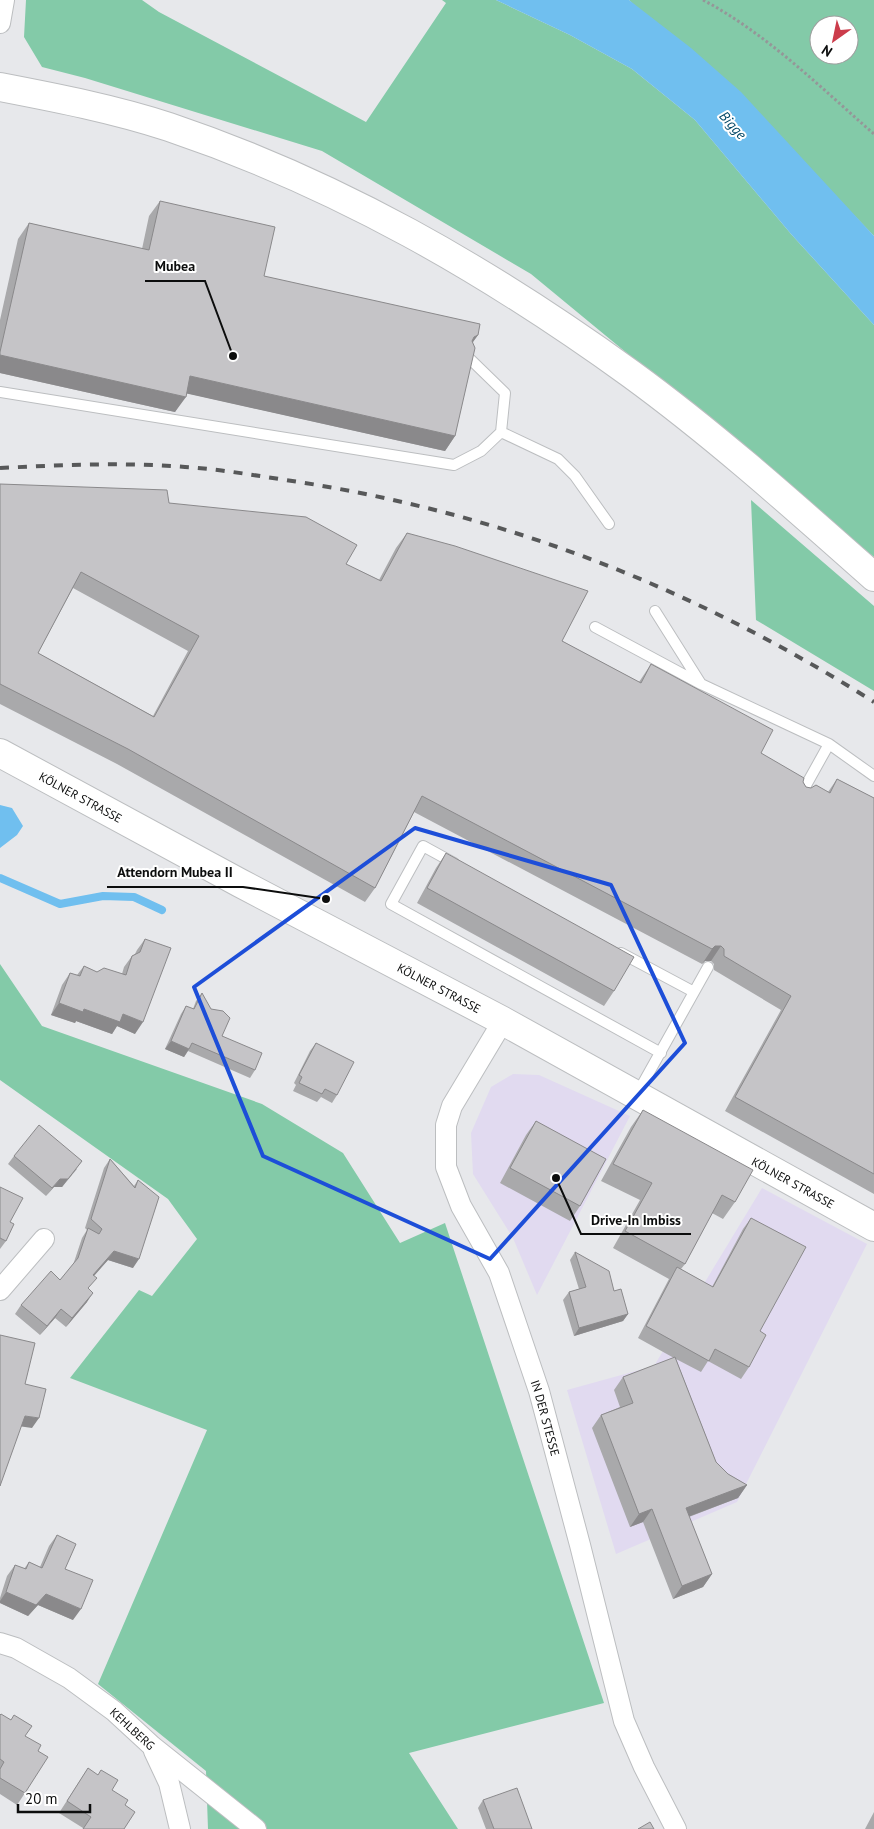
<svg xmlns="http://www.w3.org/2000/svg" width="874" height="1829" font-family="'PT Sans',sans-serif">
  <rect width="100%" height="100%" fill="#e7e8eb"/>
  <path fill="#e1daf0" d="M513 1074 539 1075 630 1116 537 1295 513 1238 473 1174 471 1133 491 1087Z
    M762 1188 867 1244 737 1502 616 1554 567 1390 654 1366Z"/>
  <path fill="#83caa8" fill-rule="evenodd" d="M26 0H142L159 12 366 122 446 3 442 0H496L570 35 632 69 695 120 791 234 874 325V557L531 274 322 151 85 78 42 67 24 37Z
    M629 0H874V236L848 209ZM819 25H849V55H819Z
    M751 500 874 606V691L756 620Z
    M0 964 42 1026 262 1104 343 1153 400 1243 445 1223 604 1703 409 1753 458 1829H208L206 1771 98 1684 207 1430 70 1378 139 1290 152 1296 197 1239 168 1199 0 1080Z"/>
  <path fill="#70bfef" d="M496 0H629L691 48 741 92 874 236V325L791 234 695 120 632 69 570 35Z
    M0 805 12 808 23 826 17 835 0 848Z"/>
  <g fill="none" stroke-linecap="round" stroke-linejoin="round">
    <path stroke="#70bfef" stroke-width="8" d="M0 878 60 904 103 896 134 897 162 910"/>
    <g stroke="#bcbec0" stroke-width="12">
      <path id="lane" d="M468 357 505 393 501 432
        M0 392 454 465 481 451 501 432 558 459 575 476 609 524
        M655 611 701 684
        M595 627 701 684 829 744 874 776
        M800 796 829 744
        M454 863 423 846 391 904 661 1053
        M621 953 694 992
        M637 1094 708 967"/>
    </g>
    <g stroke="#bcbec0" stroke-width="22">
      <g id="street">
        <path d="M0 23 4 0"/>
        <path id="s1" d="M503 1021 452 1106 446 1125V1167L461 1206 499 1273 539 1391 580 1545 624 1721 644 1767 676 1829"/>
        <path d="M0 1290 44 1239"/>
        <path id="s2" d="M0 1643 16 1648 69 1678 114 1711 152 1746 256 1829"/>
        <path d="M154 1751 169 1783 180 1829"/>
      </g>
    </g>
    <g stroke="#bcbec0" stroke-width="30">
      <g id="secondary">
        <path d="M0 87C57 98 114 109 169 127 338 184 487 270 631 374 716 436 795 507 874 577"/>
        <path id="s3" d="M0 753 240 883 503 1021 874 1227"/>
      </g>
    </g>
    <path stroke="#959698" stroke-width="3" stroke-dasharray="2.5 2.5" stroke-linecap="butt" d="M703 0C767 34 820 87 874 134"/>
    <use href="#lane" stroke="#fff" stroke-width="10"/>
    <use href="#street" stroke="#fff" stroke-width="20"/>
    <use href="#secondary" stroke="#fff" stroke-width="28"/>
    <path stroke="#575859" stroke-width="4" stroke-dasharray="9 9" stroke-linecap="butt" d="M0 468C61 465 123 462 185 467 219 469 252 475 286 480 500 512 691 586 874 702"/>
  </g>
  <path fill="#a9a9ab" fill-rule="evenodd" d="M160 201 264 276 478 335 473 342 455 436 445 451 186 393 175 412 0 373V320L18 239 29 223 142 249 149 216Z
    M0 484 169 503 346 564 379 580 396 548 407 533 562 641 639 682 651 664 761 753 803 782 806 787 828 792 837 779 874 798V1194L725 1111 781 1010 714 970V964L711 961H705L702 964 414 812 375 888 365 902 117 764 0 704ZM73 588 188 651 153 716 38 653Z
    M446 853 614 991 604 1006 417 903 436 868Z
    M145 939 135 1034 117 1026 112 1034 76 1021 75 1023 51 1015 62 985 70 973 77 975 84 966 97 972 122 974 124 967 132 956 135 954 137 950Z
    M202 993 222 1036 255 1070 250 1078 188 1051 184 1057 165 1049 181 1014 186 1006 193 1009 196 1001Z
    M316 1043 337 1095 332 1103 321 1097 317 1102 293 1091 296 1085 294 1083 310 1051Z
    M643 1110 735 1202 723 1219 712 1213 685 1264 681 1269 712 1287 743 1229 751 1218 760 1331 749 1367 741 1379 708 1361 701 1372 676 1359 716 1462 728 1474 747 1485 738 1498 689 1517 712 1574 703 1587 673 1599 643 1522 630 1527 592 1428 601 1415 620 1407 614 1390 623 1377 674 1358 638 1338 669 1279 613 1248 640 1200 601 1181 631 1127Z
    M536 1121 580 1206 570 1221 500 1183 526 1135Z
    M14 1156 77 1169 62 1187H54L46 1196 8 1164Z
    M110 1159 134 1186 138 1180 133 1268 108 1260 94 1275 88 1289 87 1302 66 1327 55 1318 40 1335 15 1314 21 1305 60 1280 73 1265 82 1238 87 1230 85 1228 104 1168Z
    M0 1187 6 1241 0 1249Z
    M575 1252 614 1291 628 1314 623 1321 574 1336 563 1300 569 1292 579 1289 570 1260Z
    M57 1535 65 1569 73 1620 38 1605 28 1616 0 1603V1598L7 1576 15 1565 24 1569 29 1562 40 1567 49 1546Z
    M0 1715 25 1736 38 1751 25 1793 17 1805 0 1794Z
    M88 1768 112 1790 125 1805 124 1829H83V1828L59 1813Z
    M483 1800 532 1829H486L478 1808Z
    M874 1812V1829H865Z"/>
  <path fill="#8a898b" d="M478 335 467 350 474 337Z
    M0 355 186 397 175 412 0 373Z
    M190 376 455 436 445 451 180 392Z
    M715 946H721L711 961H705L702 964 712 949Z
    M59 1003 84 1009 123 1014 143 1022 135 1034 117 1026 112 1034 76 1021 75 1023 51 1015Z
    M171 1041 189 1049 184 1057 165 1049Z
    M82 1161 62 1187H54L46 1196 60 1179Z
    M114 1251 139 1259 133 1268 108 1260 87 1284 93 1275Z
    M93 1293 87 1302 66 1327 72 1318Z
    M61 1309 55 1318 40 1335 47 1326Z
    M628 1314 623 1321 574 1336 579 1328Z
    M25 1416 39 1418 32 1428 18 1426Z
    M747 1485 738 1498 677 1521 686 1508Z
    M652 1509 643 1522 630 1527 639 1514Z
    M712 1574 703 1587 673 1599 682 1586Z
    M6 1592 46 1594 81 1609 73 1620 38 1605 28 1616 0 1603V1601Z"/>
  <path fill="#c5c4c7" stroke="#8a898b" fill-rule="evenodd" d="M160 201 275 227 264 276 480 324 478 335 474 337 472 341 475 348 455 436 190 376 186 397 0 355V352L29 223 149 250Z
    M0 484 167 490 169 503 306 517 357 545 346 564 381 581 407 533 455 546 588 591 562 641 641 683 651 664 773 730 761 753 804 778 803 782 806 787 811 788 816 785 830 793 837 779 874 798V1174L735 1097 791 996 724 956V949L721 946H715L712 949 422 796 375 888 128 749 0 684ZM81 572 199 636 154 717 38 653Z
    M446 853 634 957 614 991 427 888Z
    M145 939 171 948 143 1022 123 1014 120 1022 84 1009 83 1012 59 1003 70 973 80 976 84 966 97 972 104 968 126 975 132 956 140 952Z
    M202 993 211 1009 223 1011 230 1018 222 1036 262 1053 255 1070 192 1043 189 1049 171 1041 186 1006 194 1009Z
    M316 1043 354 1062 337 1095 325 1089 322 1094 299 1083 302 1077 299 1075Z
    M643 1110 753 1170 735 1202 722 1195 685 1264 625 1231 652 1183 613 1164Z
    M536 1121 606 1159 580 1206 510 1168Z
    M39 1125 82 1161 68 1179H60L52 1188 14 1156Z
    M110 1159 135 1188 138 1180 159 1197 139 1259 114 1251 93 1275 97 1278 88 1288 93 1293 72 1318 61 1309 47 1326 21 1305 51 1271 60 1280 78 1258 88 1228 99 1234 102 1229 91 1219Z
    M0 1187 23 1198 10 1222 14 1224 6 1241 0 1238Z
    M751 1218 806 1247 760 1331 766 1335 749 1367 715 1349 709 1361 646 1326 677 1267 713 1287Z
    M575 1252 609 1271 614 1291 621 1289 628 1314 579 1328 569 1292 586 1287Z
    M0 1335 35 1343 25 1384 46 1389 39 1418 25 1416 0 1486Z
    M675 1357 716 1462 728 1474 747 1485 686 1508 712 1574 682 1586 652 1509 639 1514 601 1415 633 1403 623 1377Z
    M57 1535 76 1544 65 1569 93 1580 81 1609 46 1594 36 1605 6 1592 15 1565 26 1569 29 1562 42 1568Z
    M1 1714 11 1720 14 1715 32 1726 25 1736 41 1745 38 1751 48 1757 25 1793 0 1778V1769L4 1762 0 1759V1715Z
    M88 1768 98 1775 101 1770 118 1780 112 1790 128 1800 125 1805 135 1812 124 1829H83L91 1817 67 1801Z
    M517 1788 532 1829H494L483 1800Z
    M650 1822 654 1829H638Z"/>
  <path fill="none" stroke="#1d4ed8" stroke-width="4" stroke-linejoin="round" d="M415 828 611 885 685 1043 490 1259 263 1156 194 987Z"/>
  <g text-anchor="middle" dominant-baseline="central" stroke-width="4" stroke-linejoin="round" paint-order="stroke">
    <g font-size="12" fill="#0c0d0d" stroke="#fff">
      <text stroke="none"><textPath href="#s3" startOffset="92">KÖLNER STRASSE</textPath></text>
      <text stroke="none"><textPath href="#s3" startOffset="498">KÖLNER STRASSE</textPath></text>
      <text stroke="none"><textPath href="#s3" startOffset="902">KÖLNER STRASSE</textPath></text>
      <text stroke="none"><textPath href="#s1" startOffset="432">IN DER STESSE</textPath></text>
      <text stroke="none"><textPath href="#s2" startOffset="159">KEHLBERG</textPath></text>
    </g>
    <g font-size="14" font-style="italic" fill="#014665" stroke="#fff">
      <text transform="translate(733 125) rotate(48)">Bigge</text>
    </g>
  </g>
  <path fill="none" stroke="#0c0d0d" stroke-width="2" d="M233 356L205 281H145M326 899L243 887H107M556 1178L581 1234H691"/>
  <g fill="#0c0d0d" stroke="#fff" stroke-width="2">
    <circle cx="233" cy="356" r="5"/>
    <circle cx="326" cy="899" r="5"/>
    <circle cx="556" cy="1178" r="5"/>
  </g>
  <g font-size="14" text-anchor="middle" font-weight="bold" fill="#0c0d0d" stroke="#fff" stroke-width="4" stroke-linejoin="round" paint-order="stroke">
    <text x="175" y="271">Mubea</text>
    <text x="175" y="877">Attendorn Mubea II</text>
    <text x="636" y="1225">Drive-In Imbiss</text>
  </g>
  <g transform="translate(834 40) rotate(213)"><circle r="24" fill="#ffffff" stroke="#9e9e9e"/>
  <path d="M0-4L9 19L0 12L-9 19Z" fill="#cc3c4b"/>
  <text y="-8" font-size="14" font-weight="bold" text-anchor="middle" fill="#0c0d0d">N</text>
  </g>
  <path d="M18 1804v8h72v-8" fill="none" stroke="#0c0d0d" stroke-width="2.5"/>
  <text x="25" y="1804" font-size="15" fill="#0c0d0d" stroke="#ffffff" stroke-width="4" paint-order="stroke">20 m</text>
</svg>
